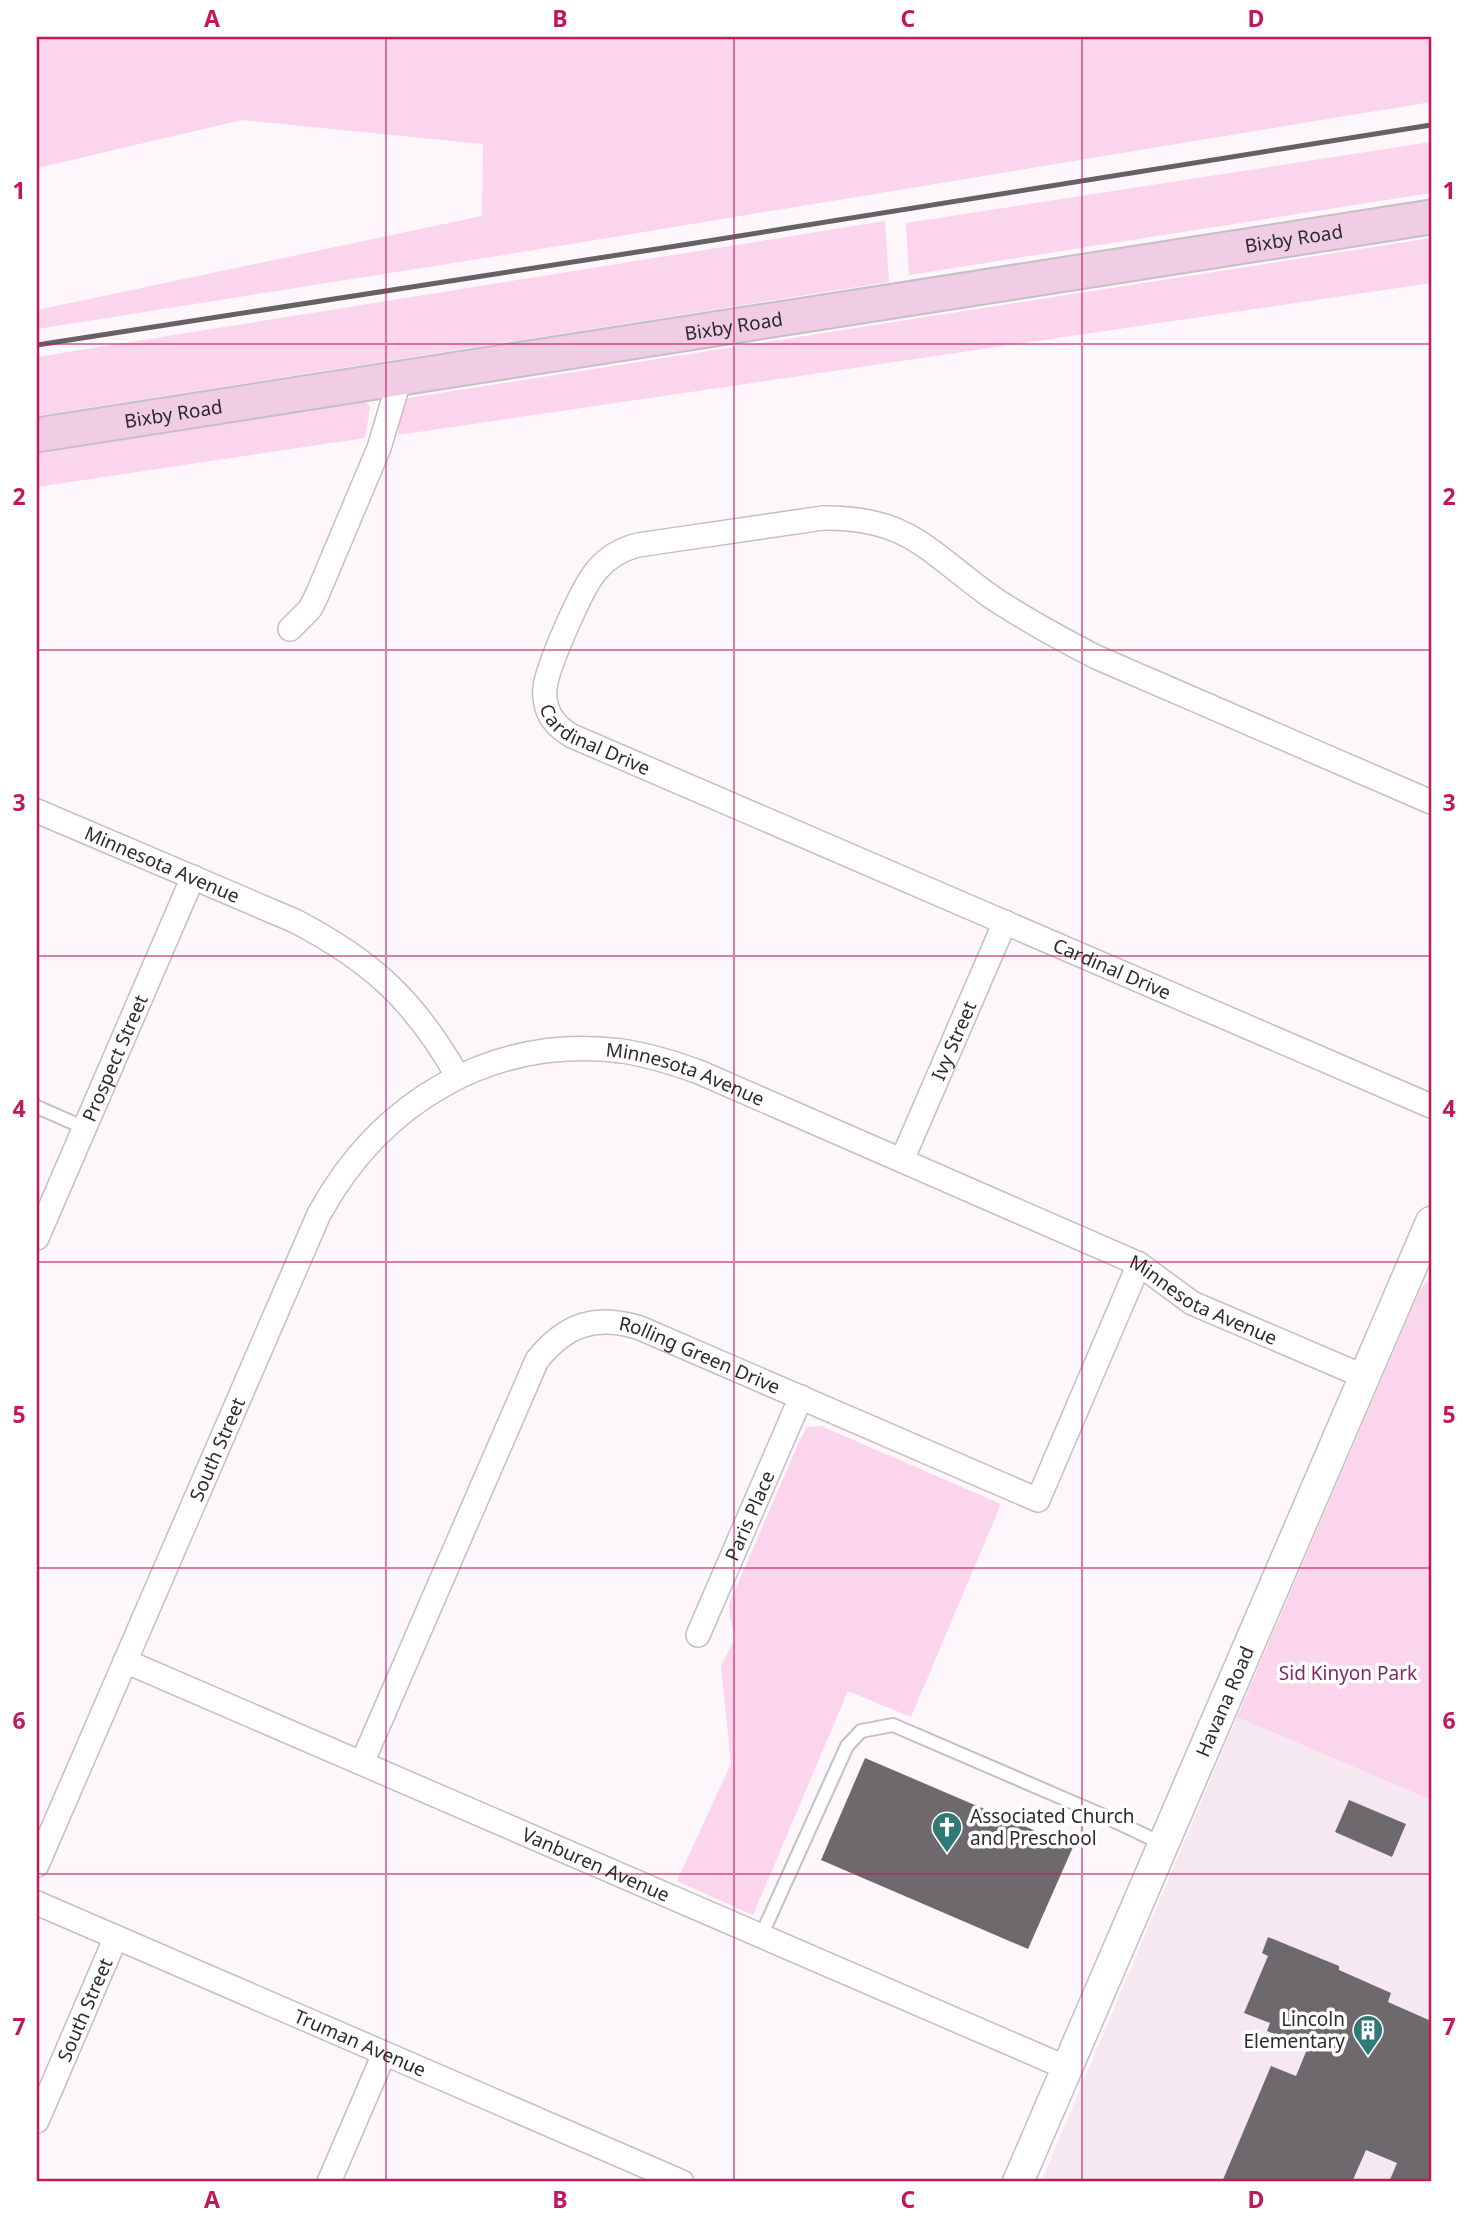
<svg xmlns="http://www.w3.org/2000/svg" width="1468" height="2219" font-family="'Noto Sans',sans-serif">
  <rect width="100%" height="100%" fill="#fdf6fa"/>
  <path fill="#f6e8f0" d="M1237 1717 1431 1800V2182H1041Z"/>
  <path fill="#fad5eb" d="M37 37H1431V102L510 254 37 329V310L482 216 483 144 242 120 37 168Z
    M1431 142V193L909 275 906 223Z
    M885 221 889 282 37 416V357Z
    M1431 238V283L398 435 402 399Z
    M365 401 370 407 365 438 37 487V454Z
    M1429 1279H1431V1800L1237 1717 1420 1290Z
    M821 1426 1001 1504 911 1717 848 1691 753 1915 677 1881 731 1764 721 1666 735 1638 730 1617 729 1604 800 1440 807 1427Z"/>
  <path fill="#6e696c" d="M865 1758 1073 1847 1028 1949 821 1860Z
    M1349 1800 1406 1824 1392 1857 1335 1832Z
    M1268 1937 1339 1966V1970L1391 1993 1388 2002 1431 2021V2182H1389L1397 2163 1366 2150 1352 2182H1222L1271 2066 1296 2076 1308 2047 1267 2031 1270 2023 1244 2013 1268 1956 1262 1953Z"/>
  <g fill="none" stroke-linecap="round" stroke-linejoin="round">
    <g stroke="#c5bec2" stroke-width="16">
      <path id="service" d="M37 1107 85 1128
        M761 1936 847 1746 861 1731 893 1725 1102 1815 1163 1844"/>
    </g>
    <g stroke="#c5bec2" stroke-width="26">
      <g id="minor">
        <path d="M290 629 310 609 317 595 379 448 400 378"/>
        <path id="s1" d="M1431 802 1096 657C1061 639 1026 620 993 598 929 553 910 517 823 518L638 545C622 549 607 558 597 570 583 585 547 667 545 688 544 693 545 699 546 704 549 719 560 729 572 736L1431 1106"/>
        <path id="s2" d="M37 811 295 921C372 961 415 1001 458 1077"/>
        <path id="s3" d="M902 1160 1005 922"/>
        <path id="s4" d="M37 1238 193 877"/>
        <path id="s5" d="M698 1635 801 1397"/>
        <path id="s6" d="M125 1661 1067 2068"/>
        <path id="s7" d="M362 1763 537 1360C566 1324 596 1314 640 1328L1038 1500 1139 1264"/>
        <path id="s8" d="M37 1865 319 1214C381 1101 492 1035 622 1051 649 1055 674 1063 699 1072L1139 1264 1192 1303 1365 1377"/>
        <path id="s9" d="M37 1903 682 2182"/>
        <path id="s10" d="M37 2121 116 1937"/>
        <path d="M329 2182 384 2054"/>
      </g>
    </g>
    <g stroke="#c5bec2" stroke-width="33">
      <g id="tertiary">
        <path id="s11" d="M1018 2182 1431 1222"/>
      </g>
    </g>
    <g stroke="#c5bec2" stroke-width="37">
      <g id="secondary">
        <path id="s12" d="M37 435 1431 217"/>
      </g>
    </g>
    <use href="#service" stroke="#fff" stroke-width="12"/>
    <use href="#minor" stroke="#fff" stroke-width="23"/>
    <use href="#tertiary" stroke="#fff" stroke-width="30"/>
    <use href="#secondary" stroke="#f0cde5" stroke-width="33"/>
    <path stroke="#666264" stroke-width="5" d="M37 345 689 244 1431 125"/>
  </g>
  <path fill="none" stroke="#c2185b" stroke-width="2" stroke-opacity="0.55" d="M386 37V2182M734 37V2182M1082 37V2182M37 344H1431M37 650H1431M37 956H1431M37 1262H1431M37 1568H1431M37 1874H1431"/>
  <defs>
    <g id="church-pin" transform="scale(1.575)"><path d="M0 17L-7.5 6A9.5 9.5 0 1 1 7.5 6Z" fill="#317976" stroke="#fff"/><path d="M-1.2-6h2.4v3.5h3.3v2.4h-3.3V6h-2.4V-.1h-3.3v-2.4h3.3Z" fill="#fff"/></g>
    <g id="building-pin" transform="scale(1.575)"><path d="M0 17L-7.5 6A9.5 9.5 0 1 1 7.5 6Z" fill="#317976" stroke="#fff"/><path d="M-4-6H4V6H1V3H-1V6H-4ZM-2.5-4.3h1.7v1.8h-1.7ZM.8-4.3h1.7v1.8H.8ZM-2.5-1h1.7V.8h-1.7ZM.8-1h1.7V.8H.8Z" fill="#fff"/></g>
  </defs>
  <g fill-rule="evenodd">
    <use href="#church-pin" x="947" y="1827"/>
    <use href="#building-pin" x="1368" y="2030"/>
  </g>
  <g text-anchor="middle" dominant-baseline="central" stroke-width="7" stroke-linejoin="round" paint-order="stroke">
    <g font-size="19" fill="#2e2b2d" stroke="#fff">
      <text stroke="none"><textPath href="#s12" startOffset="1272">Bixby Road</textPath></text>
      <text stroke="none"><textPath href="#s12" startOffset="705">Bixby Road</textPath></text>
      <text stroke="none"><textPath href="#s12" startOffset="138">Bixby Road</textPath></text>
      <text stroke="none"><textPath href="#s1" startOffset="1122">Cardinal Drive</textPath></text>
      <text stroke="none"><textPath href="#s2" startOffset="136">Minnesota Avenue</textPath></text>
      <text stroke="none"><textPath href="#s1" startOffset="1689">Cardinal Drive</textPath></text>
      <text stroke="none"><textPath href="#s3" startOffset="130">Ivy Street</textPath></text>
      <text stroke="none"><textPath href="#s4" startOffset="196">Prospect Street</textPath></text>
      <text stroke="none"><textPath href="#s8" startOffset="1143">Minnesota Avenue</textPath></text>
      <text stroke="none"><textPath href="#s8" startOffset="1710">Minnesota Avenue</textPath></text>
      <text stroke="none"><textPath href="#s7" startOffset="621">Rolling Green Drive</textPath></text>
      <text stroke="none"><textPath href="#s8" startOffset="453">South Street</textPath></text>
      <text stroke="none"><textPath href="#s5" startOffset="130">Paris Place</textPath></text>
      <text stroke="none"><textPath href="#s11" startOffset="523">Havana Road</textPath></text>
      <text stroke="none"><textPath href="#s6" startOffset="513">Vanburen Avenue</textPath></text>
      <text stroke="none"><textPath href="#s10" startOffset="121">South Street</textPath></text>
      <text stroke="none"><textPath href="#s9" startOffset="352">Truman Avenue</textPath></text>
    </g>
    <g font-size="19" fill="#802766" stroke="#fff">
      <text x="1348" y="1673">Sid Kinyon Park</text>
    </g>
    <g font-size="19" fill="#2e2b2d" stroke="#fff" text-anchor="start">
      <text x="970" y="1816">Associated Church<tspan x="970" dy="22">and Preschool</tspan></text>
      <text x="1345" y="2019" text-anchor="end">Lincoln<tspan x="1345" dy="22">Elementary</tspan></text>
    </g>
  </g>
  <rect width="1468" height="2219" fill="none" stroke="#ffffff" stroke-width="77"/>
  <rect x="38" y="38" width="1392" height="2142" fill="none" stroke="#c2185b" stroke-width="2.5"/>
  <g font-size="23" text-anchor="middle" font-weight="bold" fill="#c2185b">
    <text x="212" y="27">A</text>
    <text x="560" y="27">B</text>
    <text x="908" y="27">C</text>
    <text x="1256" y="27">D</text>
    <text x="19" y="199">1</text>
    <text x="1449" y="199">1</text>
    <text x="19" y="505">2</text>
    <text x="1449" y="505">2</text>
    <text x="19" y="811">3</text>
    <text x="1449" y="811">3</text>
    <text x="19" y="1117">4</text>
    <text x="1449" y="1117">4</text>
    <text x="19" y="1423">5</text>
    <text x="1449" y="1423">5</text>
    <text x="19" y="1729">6</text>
    <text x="1449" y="1729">6</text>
    <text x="19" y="2035">7</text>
    <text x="1449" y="2035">7</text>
    <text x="212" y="2208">A</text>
    <text x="560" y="2208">B</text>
    <text x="908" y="2208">C</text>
    <text x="1256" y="2208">D</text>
  </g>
</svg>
